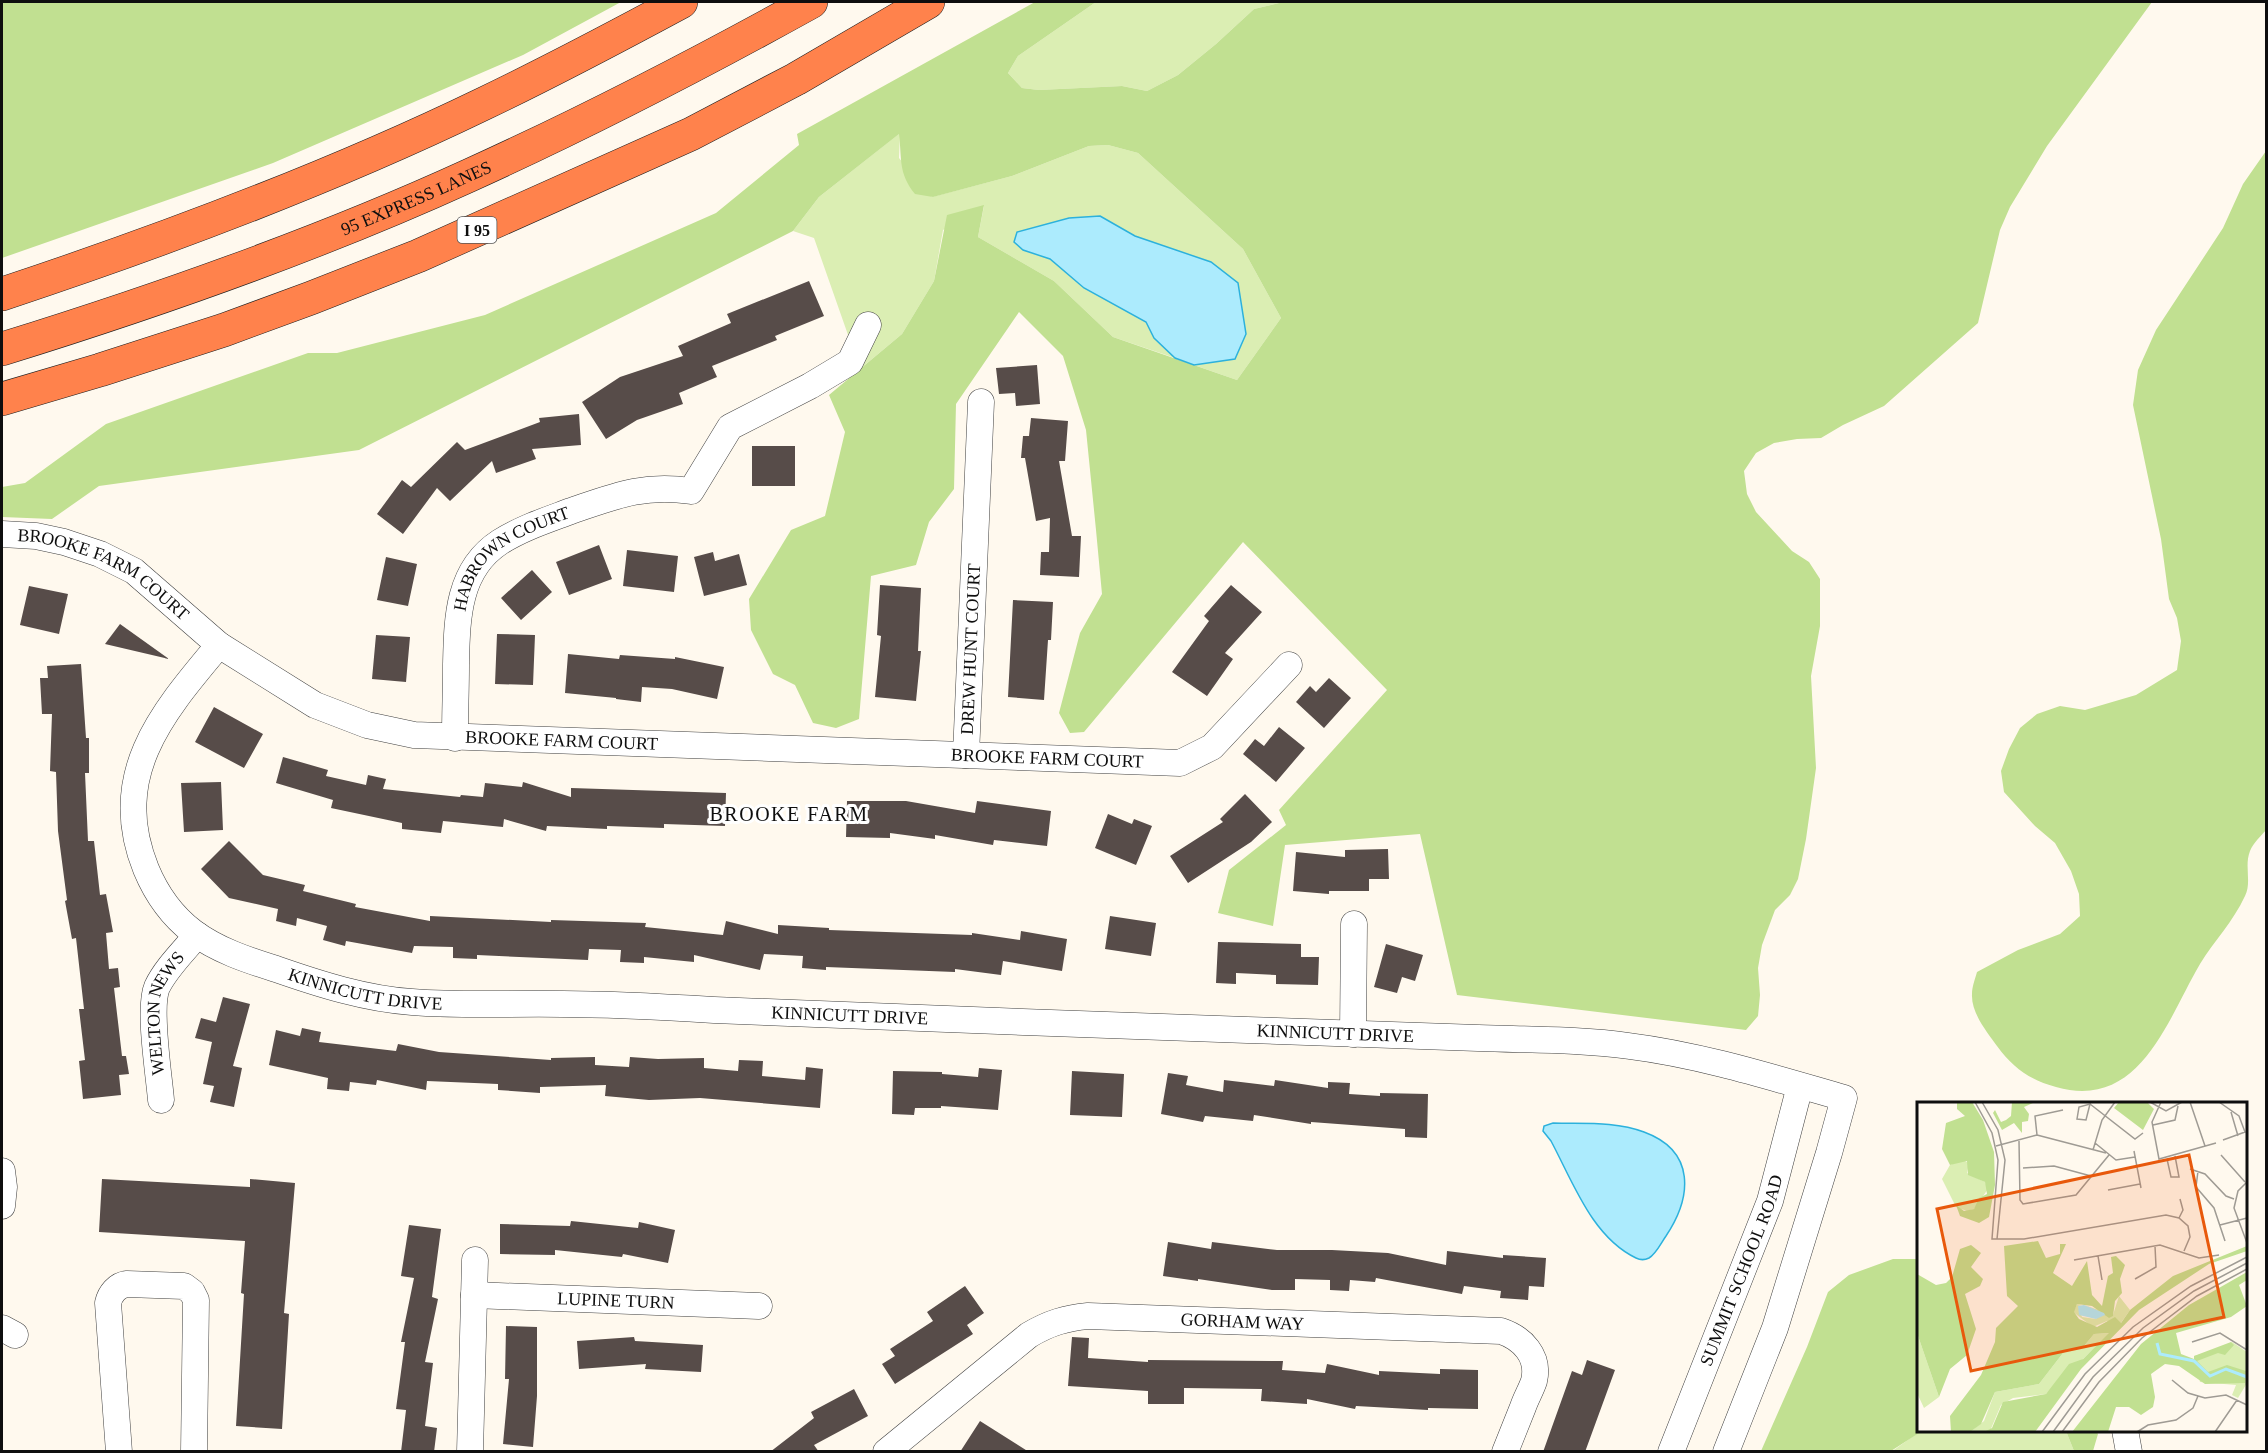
<svg xmlns="http://www.w3.org/2000/svg" width="2268" height="1453" font-family="'Times New Roman',serif">
  <rect width="100%" height="100%" fill="#fff9ee"/>
  <path fill="#dbeeb3" d="M1096 2H1283L1254 9 1216 44 1178 75 1147 91 1122 86 1039 90 1022 88 1008 73 1018 56Z
    M900 133 899 158 932 197 1012 176 1089 146 1108 145 1138 153 1243 249 1281 318 1237 380 1194 365 1235 359 1211 262 1135 236 1100 216 1022 250 1050 259 1084 288 1146 322 1154 338 1175 358 1113 337 1054 281 978 237 984 206 943 230 934 281 902 334 860 369 814 238 793 231 819 197Z
    M1922 1430 2066 1431 2074 1451 1891 1452Z"/>
  <path fill="#c1e091" d="M2 2H621L523 55 273 163 2 258Z
    M1035 2H1096L1018 56 1008 73 1022 88 1039 90 1122 86 1147 91 1178 75 1216 44 1254 9 1283 2H2152L2047 146 2010 207 2000 230 1978 323 1884 406 1843 425 1821 438 1797 439 1774 443 1756 453 1744 471 1747 494 1756 512 1792 551 1809 562 1820 579V626L1811 676 1816 768 1806 839 1798 879 1790 895 1775 910 1762 945 1758 968 1760 995 1758 1016 1746 1030 1457 995 1420 834 1285 845 1273 926 1218 913 1229 870 1286 825 1279 810 1387 690 1243 542 1084 732 1070 733 1059 713 1080 633 1102 594 1096 530 1086 430 1063 356 1019 312 956 404 954 489 929 522 916 565 871 576 859 719 836 728 813 723 795 685 773 674 751 630 749 599 791 530 825 516 845 432 829 395 902 334 934 281 947 215 984 205 978 237 1054 281 1113 337 1237 380 1281 318 1243 249 1138 153 1108 145 1089 146 1012 176 933 197 915 194C898 173 902 159 899 134L819 197 793 231 359 450 99 486 52 519 2 517V487L25 483 106 424 308 353H337L485 315 716 213 799 145 797 134Z
    M2266 151V830C2261 836 2253 843 2250 851 2244 866 2252 882 2245 896 2233 922 2214 941 2200 964 2167 1020 2140 1111 2056 1087 2030 1080 2013 1068 1997 1046 1987 1032 1971 1013 1972 994 1972 987 1975 979 1977 972L2018 950 2060 934 2080 916 2079 894 2071 871 2055 843 2035 826 2004 792 2001 771 2009 749 2020 728 2037 714 2060 706 2085 710 2136 695 2177 670 2181 641 2177 618 2169 599 2161 539 2133 405 2138 370 2156 330 2223 228 2243 184Z
    M1893 1259H1918V1430L1922 1431 1891 1451H1761L1807 1347 1828 1292 1849 1275Z
    M2066 1431H2096L2098 1434 2093 1451H2074Z"/>
  <path fill="#acebfd" stroke="#2cb1dc" stroke-width="1.5" d="M1100 216 1135 236 1211 262 1238 283 1246 334 1235 359 1194 365 1175 358 1154 338 1146 322 1084 288 1050 259 1023 250 1014 242 1017 232 1069 218Z
    M1553 1123C1583 1124 1615 1121 1644 1132 1696 1151 1692 1197 1666 1236 1661 1243 1656 1254 1649 1258 1645 1260 1640 1260 1636 1258 1592 1237 1573 1182 1551 1141L1543 1131 1544 1126Z"/>
  <path fill="#574c49" d="M809 281 824 316 775 336 777 340 712 366 717 377 679 393 683 404 637 420 606 439 582 402 620 377 683 356 678 346 731 323 727 314Z
    M1037 365 1040 404 1016 406 1015 393 999 394 996 368Z
    M579 414 581 445 532 449 536 459 496 473 492 461 450 501 437 488 403 534 377 514 402 480 411 487 457 442 465 450 540 422 539 418Z
    M1031 418 1068 421 1065 461H1059L1072 536H1081L1079 577 1040 575 1041 552H1049L1050 518 1036 521 1025 458H1021L1023 436H1029Z
    M752 446H795V486H752Z
    M599 545 612 579 569 595 556 562Z
    M627 550 678 556 674 592 623 586Z
    M713 552 715 561 739 554 747 585 704 596 694 557Z
    M386 557 417 564 408 606 377 600Z
    M532 570 552 592 521 620 501 598Z
    M880 585 921 588 918 651H921L916 701 875 697 881 636 877 635Z
    M1231 585 1262 612 1225 653 1233 659 1207 696 1172 672 1209 621 1204 616Z
    M29 586 68 594 59 634 20 625Z
    M1013 600 1053 602 1051 640H1048L1044 700 1008 697Z
    M120 624 169 659 105 644Z
    M497 634 535 635 533 685 495 684Z
    M376 635 410 637 406 682 372 679Z
    M568 654 619 659 620 655 675 659V657L724 667 717 699 672 689 642 687 641 702 616 699V698L565 693Z
    M81 664 86 738H89V773H85L88 841H94L100 895 106 894 113 932 106 933 109 969 118 968 120 987 114 988 122 1056H126L129 1074 119 1075 121 1095 83 1099 79 1061 85 1060 79 1009H84L76 938 72 939 65 901 67 900 58 831 56 772 50 771 52 714H42L40 678H48L47 666Z
    M1329 678 1351 698 1324 728 1296 702 1310 686 1316 692Z
    M214 707 263 734 244 768 195 742Z
    M1279 727 1305 748 1276 782 1243 754 1255 739 1264 746Z
    M283 757 328 770 326 776 366 785 368 775 386 779 383 789 460 797 461 795 483 797 485 783 522 787 523 782 571 797V788L726 793 725 826 664 824V828L607 826V829L547 826 546 831 504 819 503 827 443 821 441 833 402 829V823L331 808 333 800 276 783Z
    M221 782 223 830 184 832 181 783Z
    M1245 794 1272 822 1251 842 1188 883 1170 856 1223 822 1220 819Z
    M847 801H906L975 813 977 801 1051 811 1047 846 994 840 993 845 935 835V839L890 833V838L846 837Z
    M1108 814 1132 824 1134 819 1152 826 1136 865 1095 848Z
    M229 841 263 875 305 885 303 891 356 904 355 907 430 921V916L551 922V920L646 923 645 927 723 935 726 921 778 934V925L829 928V930L972 935V933L1020 940 1021 931 1067 939 1062 971 1003 961 1001 975 955 969V972L826 967V970L802 968 803 956 764 954 760 970 694 955V962L644 957V963L620 962 621 950 589 949 588 960 477 955V959L453 958V947L414 946 412 953 346 941 345 946 323 940 327 926 297 918 296 926 276 921 278 909 229 898 201 869Z
    M1388 849 1389 879H1369V891H1329V894L1293 891 1296 852 1345 857V850Z
    M1110 916 1156 923 1151 956 1105 949Z
    M1218 942 1301 944V957H1319L1318 985 1276 984V975L1236 973V984L1216 983Z
    M1386 944 1423 955 1415 981 1402 977 1397 993 1374 987Z
    M223 997 250 1004 233 1066 242 1068 234 1107 210 1102 214 1086 203 1084 212 1042 195 1038 201 1018 216 1022Z
    M302 1028 321 1032 319 1042 396 1051 398 1044 439 1052 551 1060V1058L595 1057V1065L629 1067 630 1057 658 1059 704 1058V1068L738 1071 739 1060 763 1061 762 1076 805 1080 806 1067 823 1069 820 1108 700 1098 649 1100 605 1096 606 1085 540 1087V1093L498 1090V1084L427 1081 426 1090 377 1080 376 1085 350 1082 349 1091 327 1089 328 1078 269 1065 276 1030 300 1036Z
    M979 1068 1002 1070 998 1110 941 1106V1108H915L914 1115 892 1114 893 1071 942 1072V1074L978 1077Z
    M1072 1071 1124 1074 1122 1117 1070 1115Z
    M1168 1073 1188 1076 1186 1085 1223 1092 1224 1080 1274 1086 1275 1080 1328 1088V1082L1350 1083 1349 1094 1380 1096V1093L1428 1094 1427 1138 1405 1137V1129L1311 1122V1124L1254 1115 1253 1121 1205 1116 1203 1122 1161 1114Z
    M102 1179 250 1187V1179L295 1183 284 1313 289 1314 282 1429 236 1426 244 1294 241 1293 245 1241 99 1232Z
    M571 1221 638 1228 639 1222 675 1230 668 1263 623 1254 622 1257 555 1250V1255L500 1254V1224L570 1226Z
    M409 1225 441 1229 432 1297 438 1299 425 1362 433 1363 425 1426 437 1428 434 1452H401L406 1410 396 1409 405 1342H401L414 1278 401 1276Z
    M1168 1242 1211 1249 1212 1242 1277 1250H1332L1388 1253 1446 1265 1447 1251 1503 1258V1255L1546 1258 1544 1287 1529 1286 1528 1300 1500 1298 1501 1291 1464 1286 1462 1294 1376 1278 1375 1282 1350 1280 1349 1291 1330 1290V1280L1295 1279V1290H1272L1198 1279V1281L1163 1276Z
    M965 1286 984 1313 967 1325 973 1334 895 1384 882 1364 895 1356 890 1349 933 1321 927 1312Z
    M506 1326 537 1327V1396L533 1447 503 1444 509 1379H505Z
    M634 1337 635 1341 703 1345 701 1372 645 1369 646 1364 579 1369 577 1341Z
    M1072 1337 1089 1338 1088 1358 1148 1362V1360L1283 1361 1282 1370 1325 1373 1327 1364 1379 1375V1371L1440 1374V1369L1478 1370V1409L1428 1408V1410L1356 1406 1355 1409 1307 1399V1404L1261 1401 1262 1389 1184 1388V1404H1148V1391L1068 1386Z
    M1587 1360 1615 1370 1585 1452H1543L1572 1371 1582 1375Z
    M854 1389 868 1416 814 1445 819 1452H770L814 1418 811 1412Z
    M980 1421 1029 1452H960Z"/>
  <g fill="none" stroke-linecap="round" stroke-linejoin="round">
    <g stroke="#414141" stroke-width="27">
      <g id="minor">
        <path id="s1" d="M2 534 36 536 64 542 100 554 134 571 219 645 315 705 367 725 414 735 1180 763 1212 747 1289 665"/>
        <path id="s2" d="M219 645C162 713 108 775 146 869 156 893 172 916 193 932 217 950 247 960 276 969 319 984 366 999 412 1002 462 1006 513 1003 563 1004 613 1004 664 1007 714 1010 892 1017 1069 1024 1247 1030 1324 1033 1401 1036 1478 1038 1529 1040 1579 1039 1629 1046 1701 1055 1774 1078 1844 1098L1829 1153 1775 1328 1726 1452"/>
        <path id="s3" d="M455 738C455 713 456 689 456 665 457 620 457 570 500 542 522 528 547 520 571 511 615 496 643 484 691 491L730 427 810 386 850 362 868 325"/>
        <path id="s4" d="M966 755 981 402"/>
        <path d="M1353 1034 1354 924"/>
        <path id="s5" d="M161 1100C159 1075 148 1008 157 987 166 968 184 951 197 935"/>
        <path d="M2 1171 4 1187 2 1206"/>
        <path id="s6" d="M474 1295 759 1306"/>
        <path d="M2 1328 15 1335"/>
        <path d="M2125 1430 2129 1452"/>
        <path d="M119 1452 108 1303C110 1294 117 1285 127 1284L184 1286 192 1292 196 1300 194 1452"/>
        <path d="M470 1452 475 1260"/>
        <path id="s7" d="M886 1452 1029 1335C1049 1323 1066 1318 1088 1316L1501 1331C1522 1338 1540 1356 1534 1381 1531 1390 1526 1398 1523 1407 1517 1422 1511 1437 1505 1452"/>
        <path id="s8" d="M1671 1452 1770 1201 1800 1086"/>
      </g>
    </g>
    <g stroke="#1f1f1f" stroke-width="34">
      <g id="highway">
        <path d="M2 294C165 240 328 179 483 104 550 72 616 37 681 2"/>
        <path id="s9" d="M2 349C160 300 317 245 468 176 585 123 699 64 811 2"/>
        <path d="M2 399 100 370 224 330 311 298 418 256 691 134 796 79 928 2"/>
      </g>
    </g>
    <use href="#minor" stroke="#fff" stroke-width="26"/>
    <use href="#highway" stroke="#ff824c" stroke-width="33"/>
  </g>
  <g text-anchor="middle" dominant-baseline="central" stroke-width="6" stroke-linejoin="round" paint-order="stroke">
    <rect fill="#fff" stroke="#565656" stroke-width="1.5" x="457.5" y="217" width="39" height="26" rx="4.5"/>
    <g font-size="16" font-weight="bold" fill="#0e0e0e">
      <text x="477" y="230">I 95</text>
    </g>
    <g font-size="18" fill="#0e0e0e" stroke="#fff">
      <text stroke="none"><textPath href="#s9" startOffset="441">95 EXPRESS LANES</textPath></text>
      <text stroke="none"><textPath href="#s3" startOffset="206">HABROWN COURT</textPath></text>
      <text stroke="none"><textPath href="#s1" startOffset="112">BROOKE FARM COURT</textPath></text>
      <text stroke="none"><textPath href="#s4" startOffset="106">DREW HUNT COURT</textPath></text>
      <text stroke="none"><textPath href="#s1" startOffset="616">BROOKE FARM COURT</textPath></text>
      <text stroke="none"><textPath href="#s1" startOffset="1102">BROOKE FARM COURT</textPath></text>
      <text stroke="none"><textPath href="#s2" startOffset="514">KINNICUTT DRIVE</textPath></text>
      <text stroke="none"><textPath href="#s2" startOffset="1000">KINNICUTT DRIVE</textPath></text>
      <text stroke="none"><textPath href="#s5" startOffset="90">WELTON NEWS</textPath></text>
      <text stroke="none"><textPath href="#s2" startOffset="1486">KINNICUTT DRIVE</textPath></text>
      <text stroke="none"><textPath href="#s8" startOffset="195">SUMMIT SCHOOL ROAD</textPath></text>
      <text stroke="none"><textPath href="#s6" startOffset="142">LUPINE TURN</textPath></text>
      <text stroke="none"><textPath href="#s7" startOffset="402">GORHAM WAY</textPath></text>
    </g>
    <g font-size="20" letter-spacing="1.5" fill="#0e0e0e" stroke="#fff">
      <text x="789" y="814">BROOKE FARM</text>
    </g>
  </g>
  <g transform="translate(1917 1102)">
    <rect width="330" height="330" fill="#fff9ee"/>
    <path d="M46 58 52 61 50 71 68 80 71 87 57 107 50 109 39 105 25 77 33 63ZM202 194 213 208 203 222 190 219 176 225 156 210 160 202 165 203 161 204 165 215 179 217 184 211 167 203 196 213ZM0 231 22 295 7 306 0 291ZM193 231 129 292 96 296 84 303 73 329 53 330 67 319 78 290 122 282 146 251 167 244 177 232ZM315 240 330 250V281L321 296 315 293 319 283 283 280 277 254 307 246Z" fill="#dbeeb3"/>
    <path d="M40 0H55L66 18 77 50 78 83 72 115 62 121 43 114 39 103 47 109 57 107 62 96 70 92 68 80 51 73 50 59 33 63 25 47 29 21 48 14 40 7ZM95 0H118L107 5 112 12 111 19 105 20V31L97 21 85 28 76 11 78 8 84 20 89 18 94 14ZM202 0H230L237 7 226 28 197 6ZM121 139 129 156 143 152V142H149L136 171 155 184 170 159 175 193 185 204 191 174 196 171 194 155 199 154 208 163 203 177 205 191 198 199 196 214 192 216 175 204 160 202 157 210 162 217 180 225 198 215 204 221 213 208 256 174 330 144V149L292 162 222 208 164 267 118 330H67L75 326 86 300 129 292 152 262 166 257 192 231 177 232 167 244 146 251 122 282 78 290 64 322 53 330H34L33 314 64 273 78 240 79 226 101 204 90 194 87 144ZM54 143 64 151 54 165 66 177 63 184 48 192 59 227 50 253 33 267 22 295 0 231V172L19 183 29 181 35 175 43 147ZM330 170V178L322 183 330 204 314 215 259 231 264 252 277 257V254L314 240 317 243 308 253 301 251 280 259 291 270 310 263 329 269 328 281 288 282 262 264 248 262 234 272 238 295 236 305 224 313 212 305H199L191 330H155L224 242 272 203Z" fill="#c1e091"/>
    <path d="M167 203 187 211 188 213 179 217 162 213 161 204Z" fill="#acebfd"/>
    <path fill="none" stroke="#acebfd" stroke-width="3" d="M240 241 243 252 277 259 293 274 309 267 330 275"/>
    <path fill="none" stroke="#9f9b94" stroke-width="1.5" d="M58 0 75 31 81 58 75 137H107L249 113 262 116 271 124 273 135 267 149M65 0 81 28 88 58 80 137M233 0 249 9 265 0M244 0 235 20 242 57 299 41M273 0 288 44M302 0 322 14 328 30 306 38M173 2 218 37 226 31M173 2 169 18 160 17 162 5ZM314 10 321 34M236 23 258 18 261 4M120 33 189 51M120 33 118 14 146 8M102 39 103 98 106 102 159 93 192 53M178 41 199 58 218 55M79 44 120 33M176 48 185 18 198 0M217 49 224 86M304 53 328 80M250 57 254 75H262L258 54M106 66 137 64 174 74M273 67 288 72 309 94 317 97M281 69 279 85 297 106 308 139M330 80 321 89 317 106 330 141M191 88 223 82M262 116 266 108 263 97M303 123 330 116M181 154 185 178M157 158 243 143 282 156 302 153M218 177 239 165 238 144M275 240 303 231 330 248M255 278 271 291 288 296 309 293 330 303M125 330 168 272 216 225 274 184 330 155M136 330 176 275 226 226 277 189 330 161M145 330 182 280 225 236 280 194 330 167M220 330 231 323 259 318 276 306 281 294M298 330 320 298"/>
    <path fill="#e8590c" fill-opacity="0.15" stroke="#e8590c" stroke-width="3" d="M272 53 307 215 54 269 20 107Z"/>
    <rect width="330" height="330" fill="none" stroke="#0e0e0e" stroke-width="3"/>
  </g>
  <rect width="2268" height="1453" fill="none" stroke="#0e0e0e" stroke-width="6"/>
</svg>
